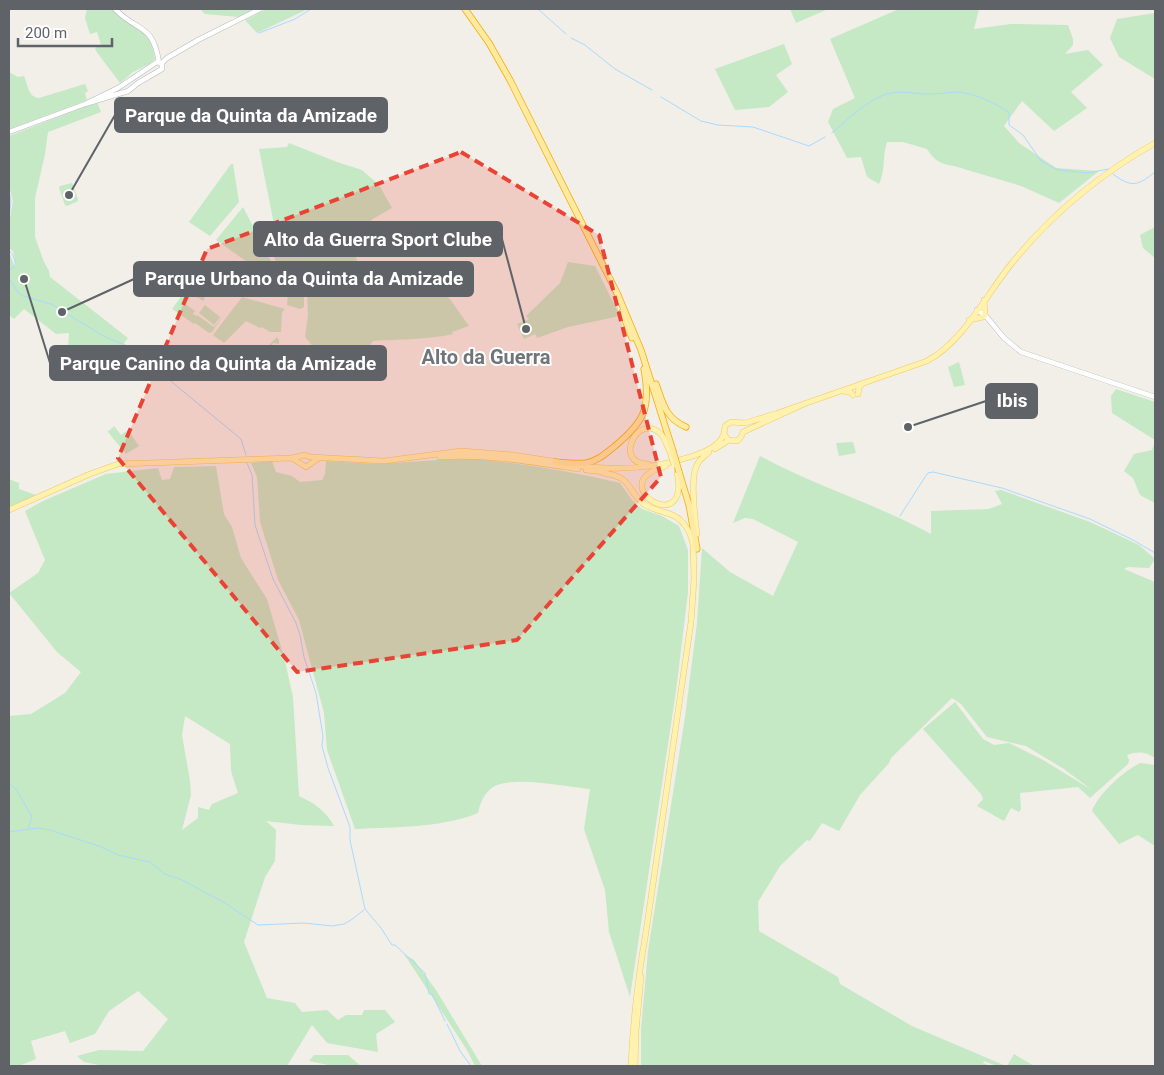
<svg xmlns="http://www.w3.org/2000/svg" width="1164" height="1075" font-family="Roboto,sans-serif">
  <rect width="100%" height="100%" fill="#f1efe8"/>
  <path fill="#c5e8c5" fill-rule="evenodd" d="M87 9H112C131 29 151 26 155 59L149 64 133 72 120 83 96 51 95 48 101 45 97 32 90 34 85 18Z
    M200 9H255L239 17 205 14Z
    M267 9H308L257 33 245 20Z
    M790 9H828L796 23Z
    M899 9H979L974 29 1011 24 1068 25 1073 39V45L1065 54 1088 50 1103 65 1071 92 1087 108 1054 131 1022 101 1004 126 1019 143 1056 168 1099 171 1059 203 1021 186 954 166C940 164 934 160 927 149L903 142H887C882 156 886 170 879 184L867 177 861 157 847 158 828 122 833 109 855 98 830 39Z
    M1155 13V79L1119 57 1110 38 1117 19Z
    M784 44 792 64 776 75 788 92 769 107 735 110 715 69Z
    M9 72 18 77 24 76C28 85 28 97 39 98L85 84 88 91 85 93 87 100 9 129Z
    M97 102 101 112 48 132 45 154 35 198V237L44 262 49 271 50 277 128 338 108 364 89 349 68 348 69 333 56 334 24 309 14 319 9 315V252L14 265 13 267 16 265 13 251 9 248V223L13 201 9 186V136Z
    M289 143 337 162 362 170 379 185 392 208 371 220 373 225 352 237 360 276 386 271 391 285 430 271 469 326 452 332 453 334C427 340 400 339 373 341L361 360 343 357 345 349 329 351 316 350 305 337 308 315 307 290 310 287C325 289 332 281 328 266L314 270 309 269 297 274 304 287V307L300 309 287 305 288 292 286 282 261 230 274 224 259 149 287 147Z
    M231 164H233L239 202 210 236 189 222Z
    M72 183 78 199V201L67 206 65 205 59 188 60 186Z
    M243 207 273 265 260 271 216 240Z
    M1155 227V258L1143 248 1140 235Z
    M568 262 595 266 620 316 568 327 537 338 535 334 524 339 517 324 529 319 526 316 560 283Z
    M189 286 205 298 203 301 191 293 184 303 195 311 193 314 196 316 197 315 214 327 224 314 212 332 209 333 195 323 194 324 172 309Z
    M242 297 285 309 282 312 281 332H270L262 327 260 328 246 321 224 343 213 335Z
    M205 305 220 317 214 325 199 313Z
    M277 337 279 340V344L273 343 264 373 251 363Z
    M959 362 965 385 954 387 948 367Z
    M1116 389 1155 402V440L1112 413 1111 396Z
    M114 426 121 435 128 430 139 446 126 454 108 432 107 430 109 431Z
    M853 442 856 453 839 456 836 443Z
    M1155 442V503L1140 495 1133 478 1124 471 1134 454 1152 450Z
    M760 456C815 486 876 504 931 534V511L989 509 1002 504 995 491 1001 490 1090 522 1139 545 1155 559 1149 568 1128 567 1124 569 1155 582V758C1145 752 1139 751 1127 755L1129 760 1128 764 1090 798 1078 787 1020 793 1021 809 1019 812 1011 808 1004 821 977 806 983 799 981 794 923 729 955 702 983 739 994 745 1009 743 1043 760 1092 790 1064 769 1026 746 987 737 961 704 952 698 891 758 889 763 860 795 839 831 822 823 810 841 807 840 780 866 758 902 759 931 838 977 840 984 912 1026 1006 1066H997L984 1061 983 1063 990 1066H641V1029L648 951 685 717 697 623 702 548 730 572 773 596 798 542 753 519 745 518 733 523Z
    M469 458C520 463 571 471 620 483L632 500 642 509 662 516 679 526 688 550V592L676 691 630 997 609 932 605 890 584 829 590 789C566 787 513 775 493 787 484 793 480 803 478 813 441 828 394 827 355 829L327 750 324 713 299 620 278 580 260 522 257 477 251 463 272 461 276 472 292 476 300 482 322 480 325 474 326 461 377 464Z
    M216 466 224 514 232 527 241 558 267 599 284 657 293 697 299 796C314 803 326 811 334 826L301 825 266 821 276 830 275 861 265 877 244 942 267 998 295 1003 302 1012 327 1010 338 1020 346 1015H362L364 1010H385L395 1022 376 1034 378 1052 327 1043 312 1025 287 1066H104L84 1062 77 1056 99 1050 143 1051 168 1019 138 991 109 1011 95 1034 70 1043 65 1031 31 1041 36 1059 19 1066H9V716L31 714 65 693 81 672 57 652 9 593 38 573 45 560 25 511 43 501 106 474 158 468 162 480 170 479 174 467ZM185 716 230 744 231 771 238 793 212 804 209 810 198 807V818L182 830 191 795 190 781 182 735Z
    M9 479 19 483V489L36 495 9 507Z
    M1140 763 1155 765V846L1138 835 1119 844 1092 811C1098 794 1124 771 1140 763Z
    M404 954 414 960 436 990 482 1066H475L467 1050Z
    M1014 1054 1034 1066H1007Z
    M314 1055H348L361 1066H333L309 1061Z"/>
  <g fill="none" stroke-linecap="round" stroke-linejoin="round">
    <path stroke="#aadaff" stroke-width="1" d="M538 9 566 34
      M259 33 295 19 311 9
      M571 38 585 45 615 69 652 90
      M661 97 701 121 718 125 753 127 809 146 825 137
      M832 133C847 120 860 107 877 98 893 89 909 93 926 94 936 94 946 93 956 92 972 92 998 104 1009 113V125L1023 135 1041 161 1058 170 1088 173 1108 169
      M1113 174C1131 188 1138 186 1155 172
      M9 191 11 201 9 218
      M9 250C13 254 16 261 15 266L9 270
      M9 278 17 291 23 296 51 304 105 337 138 350 173 383 241 439 246 455
      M247 463 252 475 255 525 273 579 296 623 300 635 304 657 316 693 323 736 322 746 328 768 350 827V840L365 909 381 928 392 945H395L425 973 429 994H432L445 1021
      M900 516 925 477 928 473 933 472 1002 488 1090 519 1133 540 1155 553
      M9 784 16 789 32 817 28 828
      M9 832 38 828 50 830 99 846 118 855 150 862 165 874 182 880 225 903 258 925 304 923 332 926 344 924 351 920 364 910
      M447 1024 460 1051 471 1066"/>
    <g stroke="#b5b8bc" stroke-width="5.5">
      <path id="tertiary" d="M115 9C138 33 152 22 159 62
        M977 310 985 315 1004 338 1021 352 1155 397"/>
    </g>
    <g stroke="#b6babf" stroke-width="5.5">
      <path id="secondary" d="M162 63 167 58 198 40 260 9
        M9 132 85 104 128 91 138 83 162 69V64L157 62 118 88 85 104"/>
    </g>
    <g stroke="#f2c960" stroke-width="6">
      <path id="primary" d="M984 300 985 315
        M969 320 983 317
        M843 391 850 392 853 395
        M858 394 859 388 863 383
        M806 403 743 432 741 437 737 441 728 440 724 434 725 426 731 422 745 423 775 414 927 361C963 342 986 295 1012 263 1051 215 1100 174 1155 143
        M715 449 729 440
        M440 457C487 454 532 462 578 469
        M292 458 306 467 319 458
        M648 464C612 464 638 411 661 434 665 439 667 446 670 452
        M574 465C614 471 655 469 693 456 706 451 718 447 724 434
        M666 466C661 468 656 469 651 472 617 493 690 534 677 472
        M586 470 605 472
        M603 473C634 477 626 491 645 505 652 509 660 511 667 513 682 517 690 530 693 544
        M9 510 90 474 118 464 292 458 305 455 310 457 384 461 461 451 513 455 558 462
        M697 534C695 518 690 482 696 467 698 460 704 457 709 452
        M631 1066C633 1021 638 977 646 932L691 622 694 579 693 541
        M635 1066 636 1031 641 977"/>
    </g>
    <g stroke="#f9ab00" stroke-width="7">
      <path id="trunk" d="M465 9 489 43 510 80 618 295 641 350 673 451
        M622 312 632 338
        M656 384C663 403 665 418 686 427
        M555 462C565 463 576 464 586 463 598 461 606 453 615 446 645 421 651 408 644 369
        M679 472 689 505 697 549"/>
    </g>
    <use href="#tertiary" stroke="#fff" stroke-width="4.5"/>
    <use href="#secondary" stroke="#fff" stroke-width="4.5"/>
    <use href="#primary" stroke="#fff2af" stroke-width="5"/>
    <use href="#trunk" stroke="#feeaa1" stroke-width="5.5"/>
    <g stroke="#f2c960" stroke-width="6" stroke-linecap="butt">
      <path id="primary-bridge" d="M670 452 674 465"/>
    </g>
    <g stroke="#f9ab00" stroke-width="7" stroke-linecap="butt">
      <path id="trunk-bridge" d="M673 451 679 472"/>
    </g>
    <use href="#primary-bridge" stroke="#fff2af" stroke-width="5"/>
    <use href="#trunk-bridge" stroke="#feeaa1" stroke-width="5.5"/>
  </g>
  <path fill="#ea4335" fill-opacity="0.2" stroke="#ea4335" stroke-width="4" stroke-dasharray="10 6" stroke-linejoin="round" d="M461 152 599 235 661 477 517 640 297 672 118 458 207 249Z"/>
  <g text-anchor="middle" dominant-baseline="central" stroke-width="4" stroke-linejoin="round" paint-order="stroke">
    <g font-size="20" font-weight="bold" fill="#70757a" stroke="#fff">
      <text x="486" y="357">Alto da Guerra</text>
    </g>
  </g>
  <path fill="none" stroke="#5f6368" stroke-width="2" d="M69 195L115 115M526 329L502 239M62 312L134 279M24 279L50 363M908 427L986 401"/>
  <g fill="#5f6368" stroke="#fff" stroke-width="2">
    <circle cx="69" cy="195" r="5"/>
    <circle cx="526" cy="329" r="5"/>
    <circle cx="62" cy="312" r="5"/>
    <circle cx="24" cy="279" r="5"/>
    <circle cx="908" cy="427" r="5"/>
  </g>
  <g fill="#5f6368" stroke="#5f6368" stroke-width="2">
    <rect x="115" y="98" width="272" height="34" rx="5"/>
    <rect x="254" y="222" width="248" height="34" rx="5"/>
    <rect x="134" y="262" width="339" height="34" rx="5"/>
    <rect x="50" y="346" width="336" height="34" rx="5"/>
    <rect x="986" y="384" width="51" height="34" rx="5"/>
  </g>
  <g font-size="19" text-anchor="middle" font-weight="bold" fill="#fff">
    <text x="251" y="122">Parque da Quinta da Amizade</text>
    <text x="378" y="246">Alto da Guerra Sport Clube</text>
    <text x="304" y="285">Parque Urbano da Quinta da Amizade</text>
    <text x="218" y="370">Parque Canino da Quinta da Amizade</text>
    <text x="1012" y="407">Ibis</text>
  </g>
  <rect width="1164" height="1075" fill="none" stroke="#5f6368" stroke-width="20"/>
  <path d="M18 38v8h94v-8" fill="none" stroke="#5f6368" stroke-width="2.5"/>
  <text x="25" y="38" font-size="15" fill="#5f6368" stroke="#ffffff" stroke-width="4" paint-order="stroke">200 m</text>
</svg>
